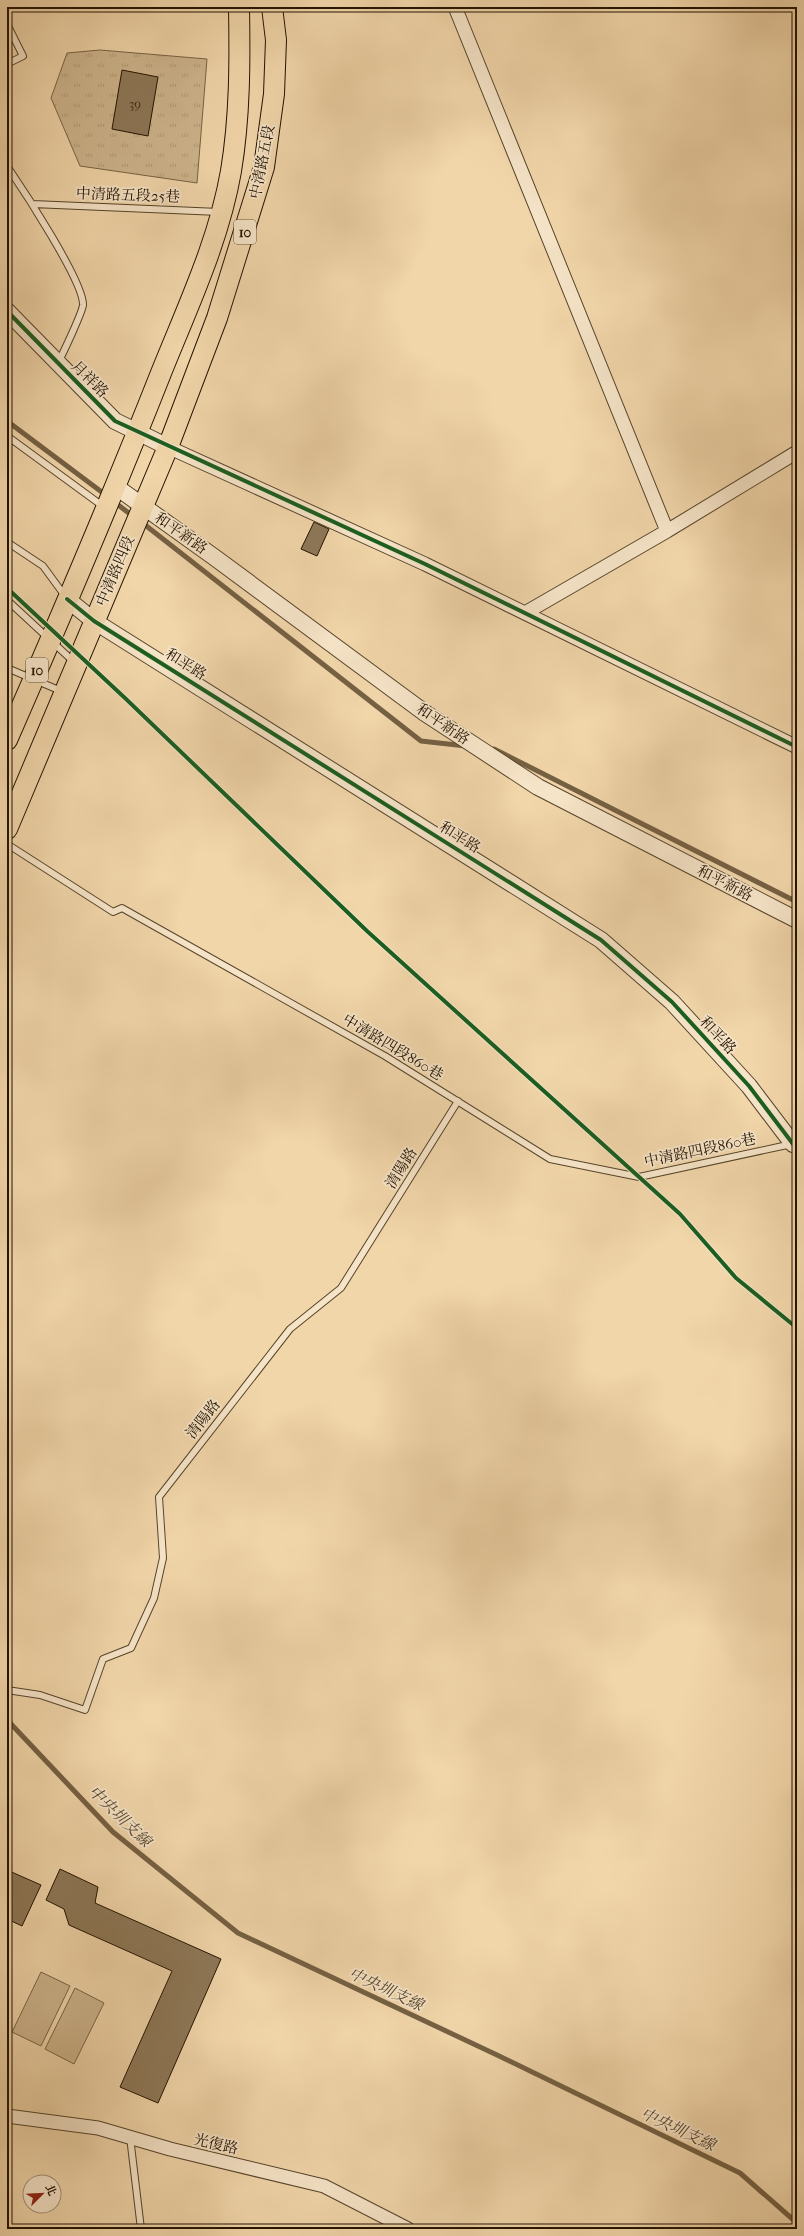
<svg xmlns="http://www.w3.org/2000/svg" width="804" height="2236" font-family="'IM FELL French Canon','Noto Serif TC',serif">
  <defs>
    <pattern id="park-tufts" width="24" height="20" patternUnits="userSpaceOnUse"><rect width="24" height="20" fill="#ceb58d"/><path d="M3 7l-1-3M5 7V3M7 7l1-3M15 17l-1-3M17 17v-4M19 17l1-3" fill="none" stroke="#b19b78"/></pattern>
  </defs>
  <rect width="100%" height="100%" fill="#f1d6aa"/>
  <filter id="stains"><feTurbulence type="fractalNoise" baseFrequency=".005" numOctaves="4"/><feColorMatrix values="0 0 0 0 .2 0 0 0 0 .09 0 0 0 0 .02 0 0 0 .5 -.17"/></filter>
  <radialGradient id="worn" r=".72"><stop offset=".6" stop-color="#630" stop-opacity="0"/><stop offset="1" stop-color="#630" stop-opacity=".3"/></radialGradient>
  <path fill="#ceb58d" stroke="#786446" d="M41 1972 70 1986 41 2046 12 2032Z
    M75 1988 104 2003 74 2064 45 2049Z"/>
  <path fill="url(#park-tufts)" stroke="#786446" d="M100 50 207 59 197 183 80 166 51 98 67 53Z"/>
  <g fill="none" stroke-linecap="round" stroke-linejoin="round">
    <path stroke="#756043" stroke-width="5" d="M7 421 107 496
      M113 501 134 517
      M140 521 421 741 466 746
      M494 749 797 902
      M7 1717 11 1724 113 1832 238 1933 497 2055 740 2173 797 2223"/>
  </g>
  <path fill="#8e7858" stroke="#231300" d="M122 70 158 77 148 136 112 129Z
    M314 522 329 529 317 556 301 549Z
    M60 1869 98 1887 95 1903 221 1959 158 2103 120 2087 172 1971 69 1925 64 1909 46 1900Z
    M7 1870 41 1885 22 1926 7 1919Z"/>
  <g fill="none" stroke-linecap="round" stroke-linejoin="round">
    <g stroke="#56442a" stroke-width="8">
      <path id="service" d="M7 24 23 56 7 64
        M7 166C22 188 84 282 83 305 82 313 64 351 59 361
        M33 204 219 212
        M7 436 104 507
        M7 542 43 566 65 596
        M7 600 73 661
        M7 668 61 691
        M7 844 113 912 122 908 385 1056 550 1159 639 1177 792 1144
        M7 1690 40 1695 85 1710 103 1659 131 1648 154 1598 163 1558 159 1497 290 1329 341 1288 458 1101
        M130 2137 141 2229
        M794 2229 797 2224"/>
    </g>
    <g stroke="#56442a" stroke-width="15">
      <path id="minor" d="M455 7 667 531
        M168 447 425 564 797 747
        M525 613 667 531 797 452
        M7 2116 98 2128 170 2149 324 2186 408 2229"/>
    </g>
    <g stroke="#56442a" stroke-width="18">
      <path id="tertiary" d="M7 311 115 421 168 447
        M115 486 214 557 425 713 538 787 797 920
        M67 599 94 621 601 940 672 1002 749 1086 793 1144 797 1145"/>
    </g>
    <g stroke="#231300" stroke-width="22">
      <path id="primary" d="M7 740C60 619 112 497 161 373 187 308 219 241 231 171 240 117 240 61 239 7
        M7 829 168 447 217 318 264 167 274 94 276 40 272 7"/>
    </g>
    <use href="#service" stroke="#f6e4c8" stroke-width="6"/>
    <use href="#minor" stroke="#f6e4c8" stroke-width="13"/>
    <use href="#tertiary" stroke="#f6e4c8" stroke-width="16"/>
    <use href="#primary" stroke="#f1d6aa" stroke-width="20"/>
    <g stroke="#f6e4c8" stroke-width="6">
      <path id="cycleway" d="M7 311 115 421 425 564 797 747
        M7 588 126 699 367 931 680 1214 736 1278 797 1328
        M67 599 94 621 601 940 672 1002 749 1086 793 1144 797 1145"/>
    </g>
    <use href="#cycleway" stroke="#1b5e20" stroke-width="4"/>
  </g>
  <g text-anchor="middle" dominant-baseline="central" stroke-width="3.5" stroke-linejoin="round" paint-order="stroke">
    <g font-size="13" fill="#3e2c16">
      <text x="135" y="103">39</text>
    </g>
    <g fill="#f6e4c8" stroke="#62523c" stroke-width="1">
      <rect x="234" y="220" width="22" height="24" rx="3"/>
      <rect x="26" y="658" width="22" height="24" rx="3"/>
    </g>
    <g font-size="14" font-weight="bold" fill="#231300">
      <text x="245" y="232">10</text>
      <text x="37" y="670">10</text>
    </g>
    <g font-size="15" fill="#231300" stroke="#f6e4c8">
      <text transform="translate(262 162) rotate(-79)">中清路五段</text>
      <text transform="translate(128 195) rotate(2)">中清路五段25巷</text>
      <text transform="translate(90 379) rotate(45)">月祥路</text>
      <text transform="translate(181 533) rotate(35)">和平新路</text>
      <text transform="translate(115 571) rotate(-67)">中清路四段</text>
      <text transform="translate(186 664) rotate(32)">和平路</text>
      <text transform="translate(443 724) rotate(34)">和平新路</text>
      <text transform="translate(460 837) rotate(32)">和平路</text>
      <text transform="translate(725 883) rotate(27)">和平新路</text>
      <text transform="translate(718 1035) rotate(47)">和平路</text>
      <text transform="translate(393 1047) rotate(31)">中清路四段860巷</text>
      <text transform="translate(700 1150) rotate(-12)">中清路四段860巷</text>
      <text transform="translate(401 1168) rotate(-58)">清陽路</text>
      <text transform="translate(203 1419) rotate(-52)">清陽路</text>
      <text transform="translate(216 2144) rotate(13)">光復路</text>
    </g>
    <g font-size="16" font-style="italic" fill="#59472d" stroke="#f6e4c8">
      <text transform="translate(120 1816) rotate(44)">中央圳支線</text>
      <text transform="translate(386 1989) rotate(25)">中央圳支線</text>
      <text transform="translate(678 2129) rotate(25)">中央圳支線</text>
    </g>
  </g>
  <rect width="804" height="2236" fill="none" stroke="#f1d6aa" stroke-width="24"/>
  <rect x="8" y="8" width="788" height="2220" fill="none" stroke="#231300" stroke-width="2"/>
  <rect x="12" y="12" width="780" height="2212" fill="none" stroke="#231300"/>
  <g transform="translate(42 2194) rotate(66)"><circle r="19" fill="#f6e4c8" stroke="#a29078"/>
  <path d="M0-3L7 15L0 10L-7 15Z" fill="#8f2418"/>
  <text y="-6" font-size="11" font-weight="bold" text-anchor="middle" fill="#231300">北</text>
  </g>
  <rect width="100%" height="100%" filter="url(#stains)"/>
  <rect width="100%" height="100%" fill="url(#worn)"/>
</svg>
